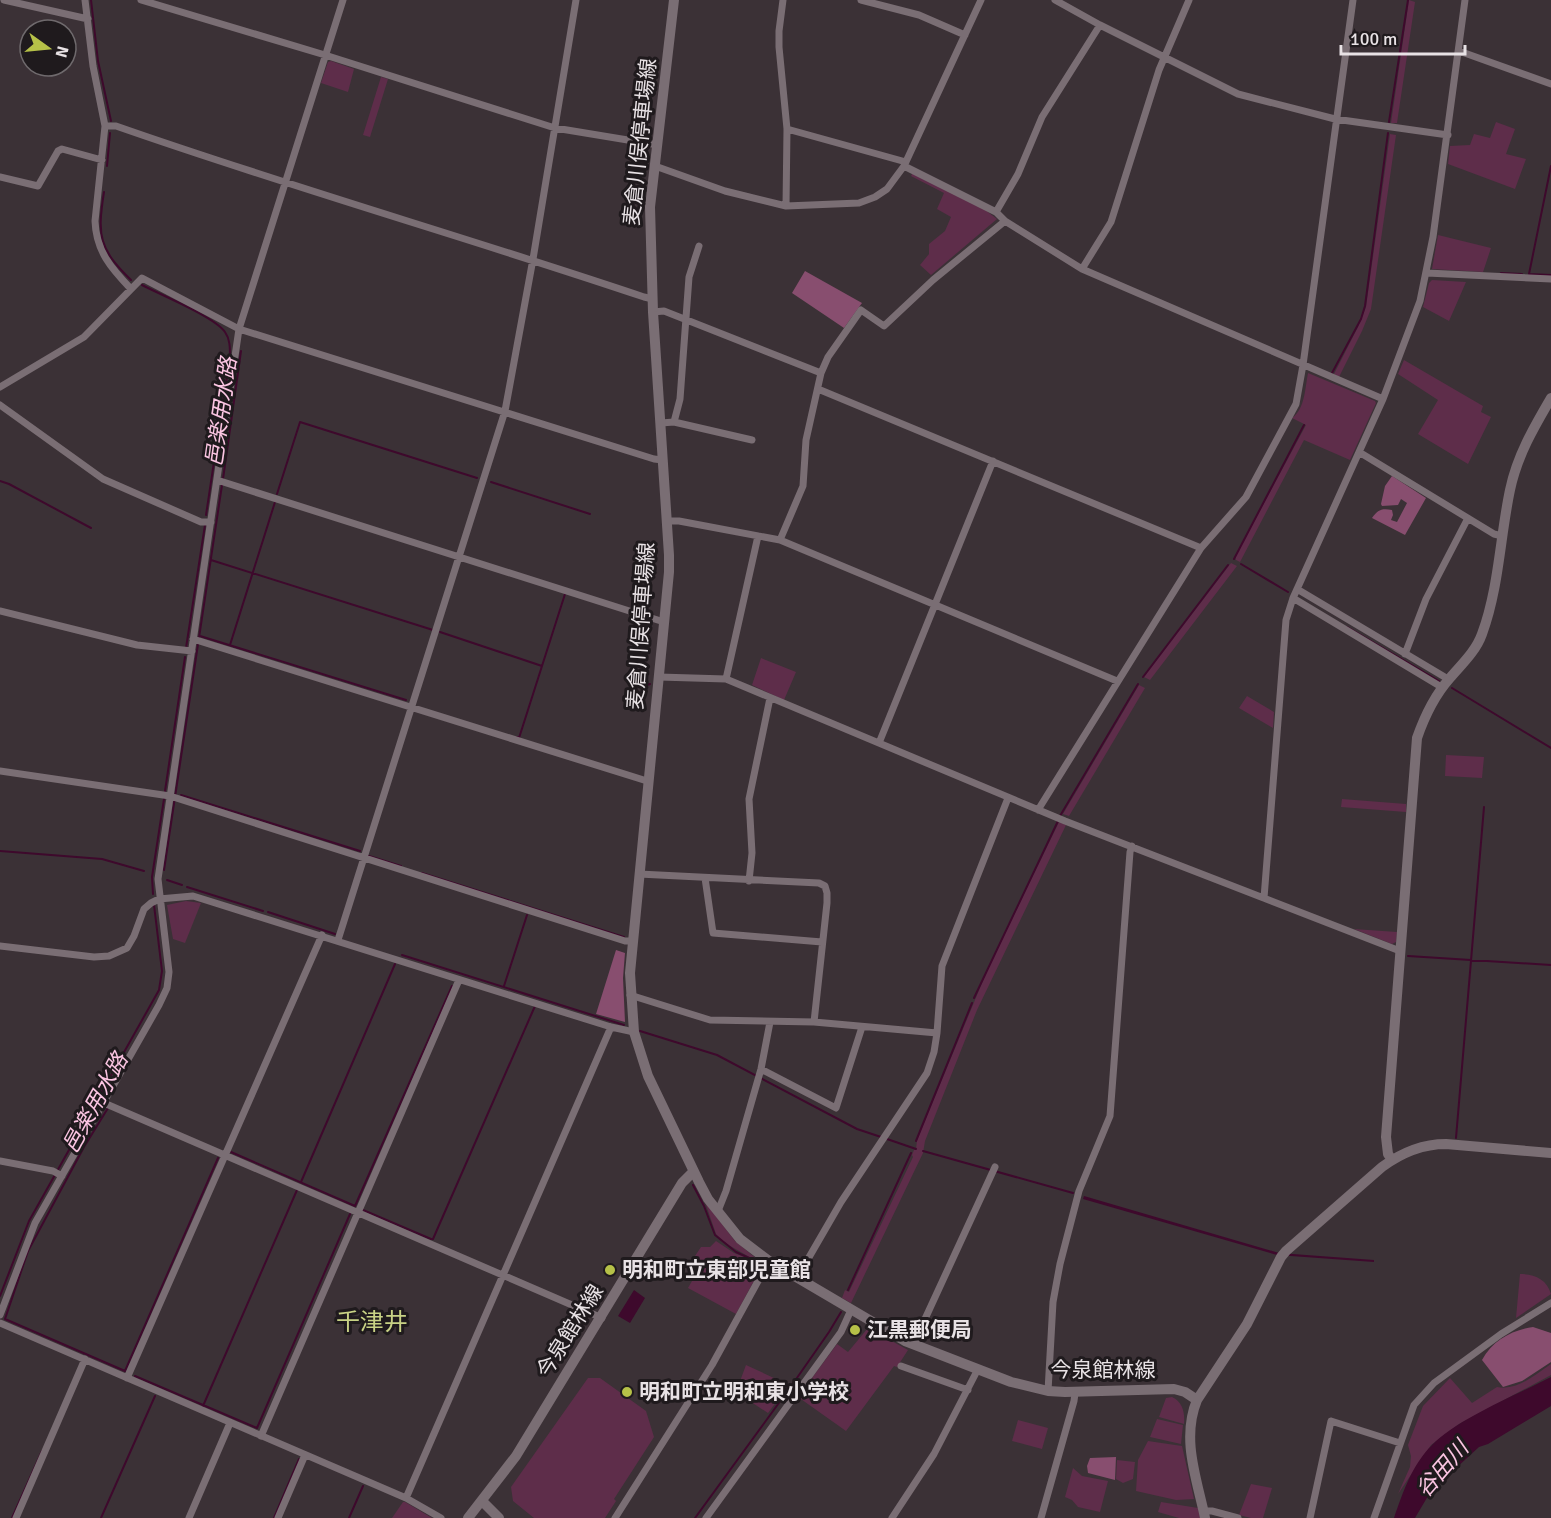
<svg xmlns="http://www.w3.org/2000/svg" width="1551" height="1518" font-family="Signika,'Noto Sans JP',sans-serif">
  <rect width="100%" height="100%" fill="#3b3136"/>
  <path fill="#5e2d4a" d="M1409 0 1415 2 1397 123H1391Z
    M331 61 354 69 348 92 321 83 328 62Z
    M381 77 388 79 370 137 363 135Z
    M1496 122 1515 129 1506 154 1526 159 1515 189 1448 164 1450 146 1470 145 1474 134 1490 138Z
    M1390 134 1396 135 1371 309 1362 331 1339 377 1334 374 1358 327 1366 307Z
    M913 172 984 209 997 219 931 275 920 265 929 254V244L945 231 951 217 937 209 944 193 911 176Z
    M1438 235 1491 248 1483 272 1432 269Z
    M1432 280 1466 282 1449 321 1423 307 1429 283Z
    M1404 360 1483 406 1481 412 1491 417 1468 464 1418 434 1438 400 1398 374Z
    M1308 373 1375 401 1376 403 1350 460 1304 440 1240 562 1236 560 1235 557 1306 425 1292 418C1305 409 1305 388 1308 373Z
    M1231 563 1237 566 1150 680 1144 677Z
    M761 658 796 672 784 700 752 685Z
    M1139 685 1145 688 1069 816 1063 814Z
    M1247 696 1274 712 1273 728 1239 708Z
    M1446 755 1484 757 1482 778 1445 776Z
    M1342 799 1406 804V812L1341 807Z
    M1059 822 1066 825 977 1010 925 1141 923 1153 851 1303 842 1298 845 1290 849 1292 913 1157 912 1155 914 1150H916L917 1140 987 971Z
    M186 901 201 903 185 943 173 939 167 905Z
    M1354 929 1397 932 1396 942 1392 944Z
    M705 1202 735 1241 763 1264 736 1314 688 1288 700 1267 691 1262 701 1247H710L716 1241 734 1253 760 1263 725 1243 716 1234Z
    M1520 1274C1534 1274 1547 1279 1551 1294L1516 1318Z
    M868 1328 908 1350 897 1367 894 1366 846 1431 798 1397 837 1344 848 1352Z
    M1551 1364V1375L1459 1424 1431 1445 1398 1494 1410 1467 1411 1456 1408 1445 1423 1406 1450 1378 1472 1403 1497 1387C1517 1391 1535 1375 1551 1364Z
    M746 1365 789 1385 768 1413 736 1392Z
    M588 1378H600L646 1411 654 1437 614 1499 616 1501 605 1518H534L513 1501 511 1487Z
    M1172 1397C1183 1402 1185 1413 1184 1424L1159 1417 1166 1398Z
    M1157 1419 1183 1425 1181 1444 1150 1437Z
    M1018 1420 1048 1428 1042 1449 1012 1441Z
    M1148 1441 1182 1446 1194 1499 1176 1500 1136 1491 1138 1460Z
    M1117 1460 1135 1462 1133 1479 1123 1483 1116 1479Z
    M1073 1468 1082 1476 1108 1481 1100 1512 1078 1507 1072 1500 1065 1497Z
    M1251 1484 1272 1488 1263 1518H1251L1239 1515Z
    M403 1502H405L432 1518H392Z
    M1161 1502 1198 1508 1200 1518H1179L1158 1512Z"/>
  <path fill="#884e6f" d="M805 271 862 303 844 328 792 293Z
    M1392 476 1426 498 1405 535 1372 518C1378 510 1381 508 1392 510L1393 515 1391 520 1397 522 1407 503 1401 499 1398 505 1382 506 1381 504 1385 486Z
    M616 950 625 953 623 978 625 1022 596 1014Z
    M1533 1327 1551 1333V1362L1522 1381 1503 1387 1482 1360C1492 1341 1512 1330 1533 1327Z
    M1116 1457 1115 1480 1088 1473 1087 1466 1090 1458Z"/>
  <path fill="#3e092c" d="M1084 1196 1279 1253 1374 1260V1262L1277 1255 1083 1199Z
    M634 1290 645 1298 630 1323 618 1316Z
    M1551 1377V1406L1488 1444 1479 1447 1431 1491 1415 1518H1394C1403 1492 1412 1465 1432 1445 1457 1419 1518 1394 1551 1377Z"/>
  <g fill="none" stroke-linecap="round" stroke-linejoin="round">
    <path stroke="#3e092c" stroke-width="2" d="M91 0 98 61 111 121
      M1389 122 1408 0
      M107 166 110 133
      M1551 166 1529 274 1551 275
      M104 192C97 236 99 249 131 280
      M1501 273 1522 274
      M142 285C161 295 215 317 225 332 230 339 230 348 230 356L206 515
      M1332 373 1361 319 1365 306 1388 133
      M223 479 241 351
      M0 481 9 484 91 528
      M491 482 590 514
      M277 494 300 422 477 478
      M1234 559 1304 425
      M211 560 433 630
      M1241 564 1288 592
      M1347 627 1439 681
      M440 632 542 666
      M200 636 406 700
      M230 645 275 502
      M186 648 205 525
      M1143 677 1228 565
      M647 685 650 684
      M1452 688 1551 748
      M517 737 519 738 565 594
      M165 791 185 657
      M181 795 360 851
      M1060 816 1138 684
      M0 851 102 859 144 871
      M369 856 401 866
      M164 870 222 485
      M422 873 624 937
      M167 880 182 885
      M187 887 263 911
      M153 894 152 877 164 799
      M268 912 335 934
      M402 955 624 1025
      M1408 956 1551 965
      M504 986 527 915
      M974 998 1058 821
      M640 1031 717 1055 857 1129 881 1137
      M108 1108 84 1147 28 1251 5 1319 125 1371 218 1158
      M1456 1138 1484 807
      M887 1139 916 1149
      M916 1141 972 1003
      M923 1151 1073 1193
      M231 1152 355 1206 452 986
      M301 1182 395 964
      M693 1185 704 1206 715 1235 736 1252 760 1263
      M363 1210 431 1239H433L535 1006
      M848 1290 911 1153
      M0 1296 29 1221 159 990 162 971 154 905
      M135 1376 257 1428 350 1214
      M203 1406 297 1190
      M12 1518 42 1451
      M101 1518 155 1396
      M274 1518 299 1459
      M349 1518 363 1486
      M695 1518 792 1385 829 1332 841 1312"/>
    <path stroke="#7a6e74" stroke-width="7" d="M4 0 88 19
      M85 0 93 66 105 126 95 221C96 251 111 268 131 289
      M141 0 325 55 555 128 658 145
      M783 0 779 31V47L787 129 786 206
      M861 0 919 15 965 35
      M1055 0 1100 25 1238 94 1335 119 1448 135
      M1459 51 1551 84
      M105 126H116C290 187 469 238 644 297L653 299
      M787 129 906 162
      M655 166 725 191 786 206 859 203 875 197 887 189 904 166 981 0
      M904 166 996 212 1005 221 1082 269 1383 399
      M0 177 38 186 58 151 62 149 102 160
      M996 212 1018 174 1042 117 1100 25
      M1082 269 1111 222 1159 70 1189 0
      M1427 273 1551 279
      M653 312 664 311 821 373 806 440 803 486 780 540
      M821 373 828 357 861 310 884 326 933 280 1005 221
      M0 387 84 337 142 278 239 329 654 459 663 460
      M818 389 1201 548
      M0 405 103 479 201 522H211
      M674 422 680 399 689 277 699 246
      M661 423 674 422 752 440
      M1359 452 1494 534 1502 536
      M217 480 664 622
      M667 521H679L780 540 1117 681
      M1297 589 1448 679
      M1293 598 1443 688
      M0 611 137 645 192 651
      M193 639 647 781
      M1405 654 1426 599 1468 518
      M659 677 726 679 1065 821 1400 951
      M726 679 758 536
      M879 743 993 461
      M0 771 170 796 625 941H632
      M1038 810 1201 548 1246 497 1296 404 1303 365 1353 0
      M639 874 819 883 825 886 827 893V903L814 1022
      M705 878 713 933 822 942
      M749 881 752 853 749 799 770 698
      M1264 898 1286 620 1293 598 1383 399 1420 301 1433 237 1465 0
      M338 940 505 411 533 259 576 0
      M0 946 94 957 109 956 127 948 134 936 144 909 151 903 159 899 193 896 611 1027 634 1032
      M630 995 710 1020 814 1022 937 1033
      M761 1069 836 1108 862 1027
      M104 1103 602 1318
      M0 1161 53 1171 62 1176
      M718 1211 726 1191 761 1069 770 1022
      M797 1278 841 1202 927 1073 934 1052 937 1033 942 966 1008 798
      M0 1315 35 1223 159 1005 167 988 169 972 158 879 239 329 343 0
      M0 1323 406 1498 441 1518
      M913 1345 995 1167
      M901 1366 968 1390
      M127 1378 322 935
      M1048 1391 1053 1302 1060 1264 1079 1191 1110 1116 1130 852 1132 846
      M261 1436 459 980
      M406 1498 611 1027
      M1203 1511H1212L1238 1518
      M16 1518 85 1359
      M189 1518 230 1423
      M278 1518 305 1455
      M615 1518 712 1365 769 1261
      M706 1518 841 1332 851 1310
      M892 1518 934 1454 978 1369
      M1041 1518 1074 1401 1075 1393
      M1310 1518 1331 1421 1400 1443
      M1374 1518 1414 1405 1434 1383 1501 1334 1551 1303"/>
    <path stroke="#7a6e74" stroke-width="10" d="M674 0 650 207 653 312 669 555V572L630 973 634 1032 648 1076 699 1182 708 1199 740 1239 769 1261 905 1341 1011 1382 1048 1391 1065 1392 1174 1389 1185 1392 1197 1400
      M1392 1160 1388 1154 1386 1137 1417 738C1425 715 1434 696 1450 678 1462 664 1476 651 1482 634 1499 588 1500 537 1510 490 1517 456 1534 427 1551 398
      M482 1501 499 1518
      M468 1518 516 1456 682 1183 693 1172
      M1205 1518C1197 1479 1181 1439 1197 1400L1247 1324 1281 1257 1286 1251 1382 1167C1401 1153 1422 1144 1446 1144L1551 1153"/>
  </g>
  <g fill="#b6c148" stroke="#1f1a1d" stroke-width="2">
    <circle cx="610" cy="1270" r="6"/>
    <circle cx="855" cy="1330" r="6"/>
    <circle cx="627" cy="1392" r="6"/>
  </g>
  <g text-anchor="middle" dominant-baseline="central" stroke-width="6" stroke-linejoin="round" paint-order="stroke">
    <g font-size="21" fill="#e8e2e5" stroke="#1f1a1d">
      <text transform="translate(640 142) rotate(-84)">麦倉川俣停車場線</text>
      <text transform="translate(641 626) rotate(-86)">麦倉川俣停車場線</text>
      <text transform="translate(570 1331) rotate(-58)">今泉館林線</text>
      <text x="1103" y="1370">今泉館林線</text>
    </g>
    <g font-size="21" font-weight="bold" fill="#e8e2e5" stroke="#1f1a1d" text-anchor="start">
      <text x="622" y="1270">明和町立東部児童館</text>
      <text x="867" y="1330">江黒郵便局</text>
      <text x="639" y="1392">明和町立明和東小学校</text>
    </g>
    <g font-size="22" font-style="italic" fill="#fbc5e2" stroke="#1f1a1d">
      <text transform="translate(221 412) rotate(-82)">邑楽用水路</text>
      <text transform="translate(95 1103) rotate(-61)">邑楽用水路</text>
      <text transform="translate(1442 1469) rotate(-49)">谷田川</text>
    </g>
    <g font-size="24" fill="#c8d285" stroke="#1f1a1d">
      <text x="372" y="1322">千津井</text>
    </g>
  </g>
  <g transform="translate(48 48) rotate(105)"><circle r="28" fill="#1f1a1d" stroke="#6f6a6d" stroke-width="1.5"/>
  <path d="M0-4.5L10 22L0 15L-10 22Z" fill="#b6c148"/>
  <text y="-9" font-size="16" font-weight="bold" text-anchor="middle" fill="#e8e2e5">N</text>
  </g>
  <path d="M1341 45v9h124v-9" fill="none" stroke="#e8e2e5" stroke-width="3"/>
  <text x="1350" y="45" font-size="18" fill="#e8e2e5" stroke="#1f1a1d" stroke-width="4.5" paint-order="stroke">100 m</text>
</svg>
